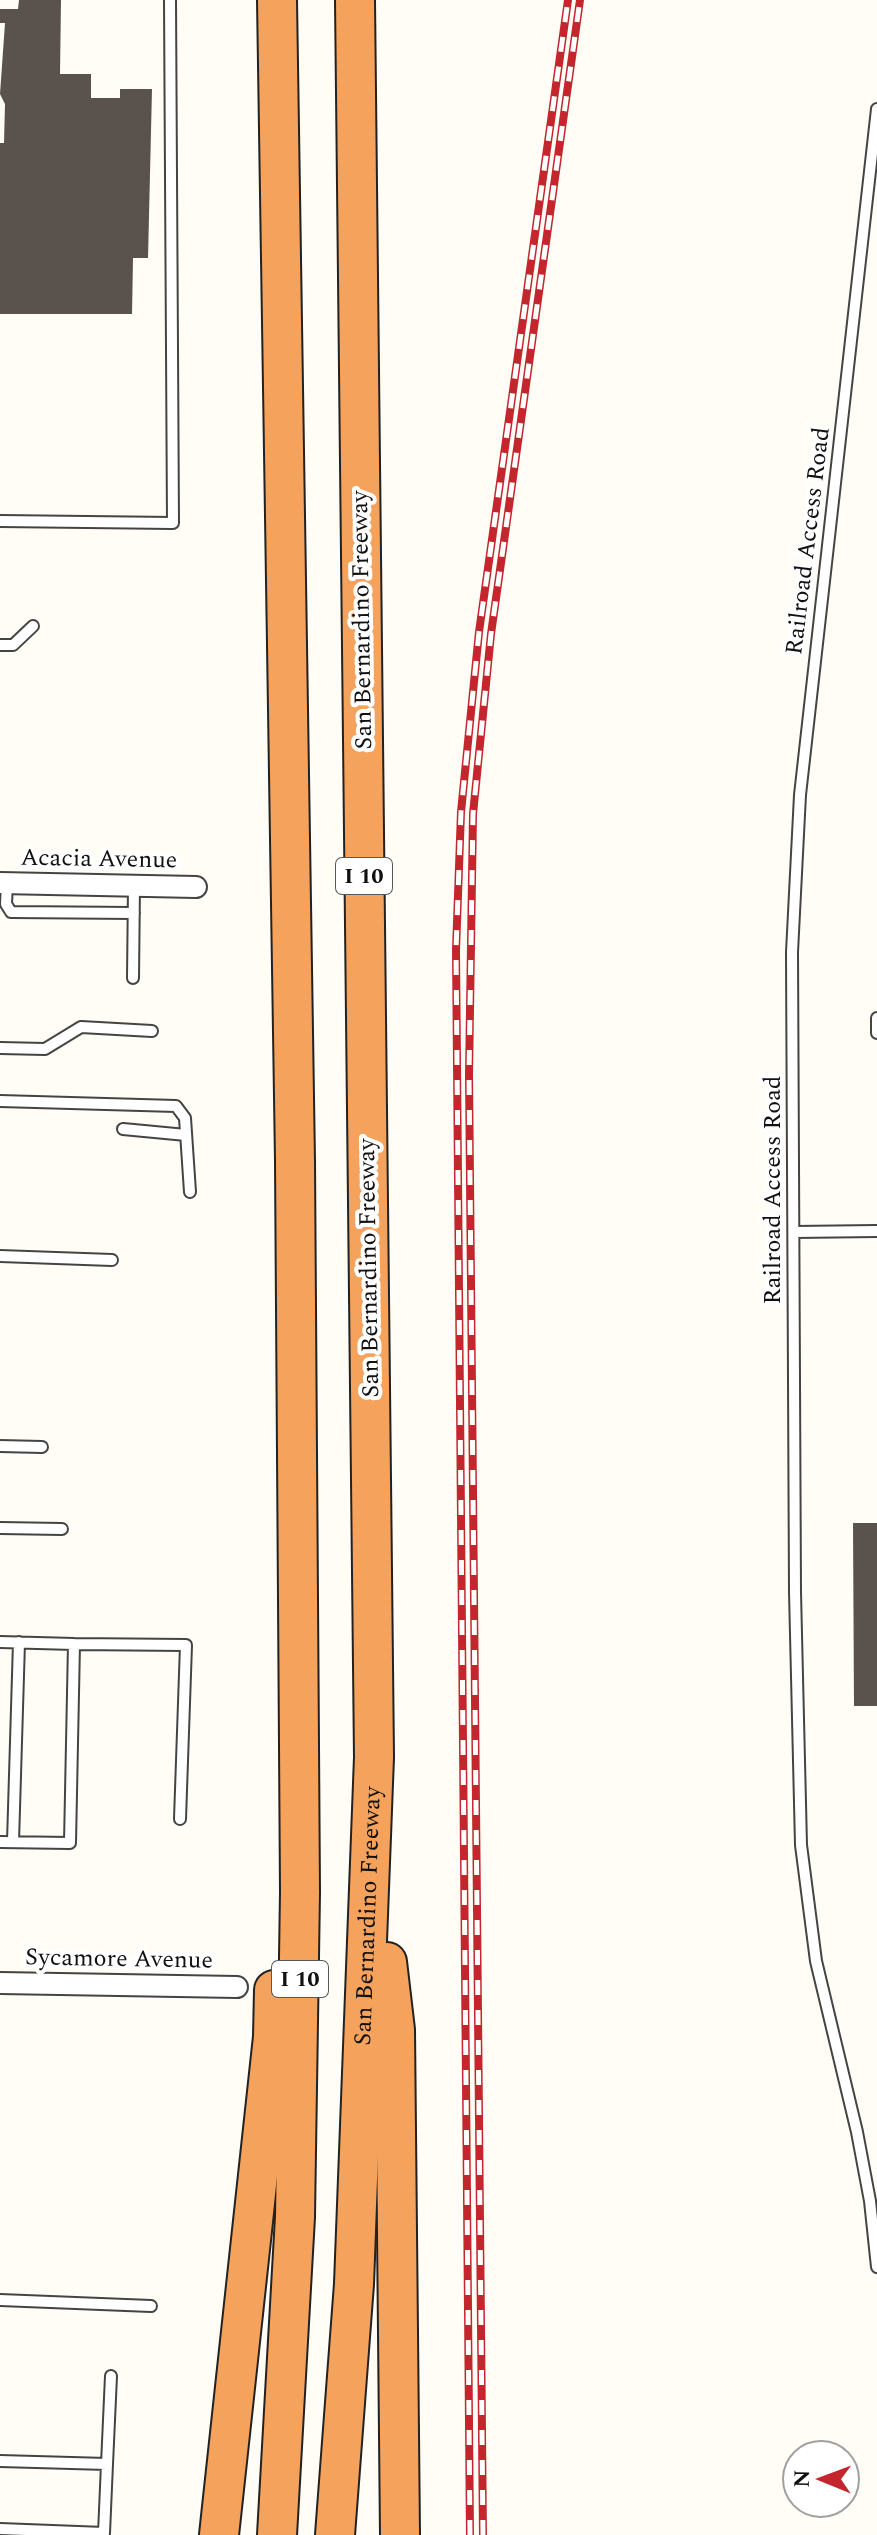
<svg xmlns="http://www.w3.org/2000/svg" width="877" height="2535" font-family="Spectral,serif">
  <rect width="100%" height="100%" fill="#fffdf5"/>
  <path fill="#5a524d" d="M19 0H61L60 74H91V98H120V89H152L148 258H133L132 314H0V143H4L5 104 0 94 5 23H0V9H18Z
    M853 1523H877V1706H854Z"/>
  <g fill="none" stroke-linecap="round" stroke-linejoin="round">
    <g stroke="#444" stroke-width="14">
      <path id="lane" d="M877 109 800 795 792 952 795 1592 801 1845 816 1961 857 2132 870 2201 877 2267
        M0 521 173 523 170 0
        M0 645H13L33 626
        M7 883 6 904 11 912 134 913
        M133 978 134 886
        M877 1018V1033
        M0 1048 45 1049 81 1027 152 1031
        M0 1101 176 1106 185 1118 190 1192
        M123 1129 186 1135
        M794 1232 877 1231
        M0 1256 112 1260
        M0 1446 42 1447
        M0 1528 62 1529
        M0 1642 74 1644 70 1843 0 1842
        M74 1644 186 1645 180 1819
        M13 1842 19 1642
        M0 2300 151 2306
        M0 2461 107 2464 111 2376
        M0 2529 104 2533 107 2464"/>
    </g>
    <g stroke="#444" stroke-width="24">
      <path id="street" d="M0 883 196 887
        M0 1983 237 1987"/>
    </g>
    <g stroke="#222" stroke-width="42">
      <g id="highway">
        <path d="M387 1962 395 2030 400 2535"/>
        <path d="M219 2535 273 2037 274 1990"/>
        <path d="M277 2535 295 2217 300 1892 295 1161 277 0"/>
        <path id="s1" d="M335 2535 354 2284 374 1757 355 0"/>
      </g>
    </g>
    <use href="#lane" stroke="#fff" stroke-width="10"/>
    <use href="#street" stroke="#fff" stroke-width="20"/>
    <use href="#highway" stroke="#f5a25d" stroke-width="38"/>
    <g stroke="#c4262e" stroke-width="8">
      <path id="rail" d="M470 2535 456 950 461 812 479 632 568 0
        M483 2535 469 1075 473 814 491 634 580 0"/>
    </g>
    <use href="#rail" stroke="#fff" stroke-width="5" stroke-dasharray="15" stroke-linecap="butt"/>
  </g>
  <g text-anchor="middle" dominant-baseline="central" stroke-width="8" stroke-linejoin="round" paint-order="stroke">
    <g fill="#fff" stroke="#585858" stroke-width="2">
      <rect x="336" y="858" width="56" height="36" rx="6"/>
      <rect x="272" y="1961" width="56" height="36" rx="6"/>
    </g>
    <g font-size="22" font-weight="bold" fill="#111">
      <text x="364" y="876">I 10</text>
      <text x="300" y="1979">I 10</text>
    </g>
    <g font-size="24" fill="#111" stroke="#fff">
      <text transform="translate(808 541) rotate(-83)">Railroad Access Road</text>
      <text transform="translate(362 620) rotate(-91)">San Bernardino Freeway</text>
      <text transform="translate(99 859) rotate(1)">Acacia Avenue</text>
      <text transform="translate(773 1190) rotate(-90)">Railroad Access Road</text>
      <text transform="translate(369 1268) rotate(-91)">San Bernardino Freeway</text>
      <text stroke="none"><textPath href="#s1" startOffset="620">San Bernardino Freeway</textPath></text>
      <text transform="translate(119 1959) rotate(1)">Sycamore Avenue</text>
    </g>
  </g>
  <g transform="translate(821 2479) rotate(271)"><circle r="38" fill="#ffffff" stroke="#a0a0a0" stroke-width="2"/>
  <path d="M0-6L14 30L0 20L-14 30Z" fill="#c4262e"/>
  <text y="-12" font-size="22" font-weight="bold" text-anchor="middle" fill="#111111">N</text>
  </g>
</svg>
